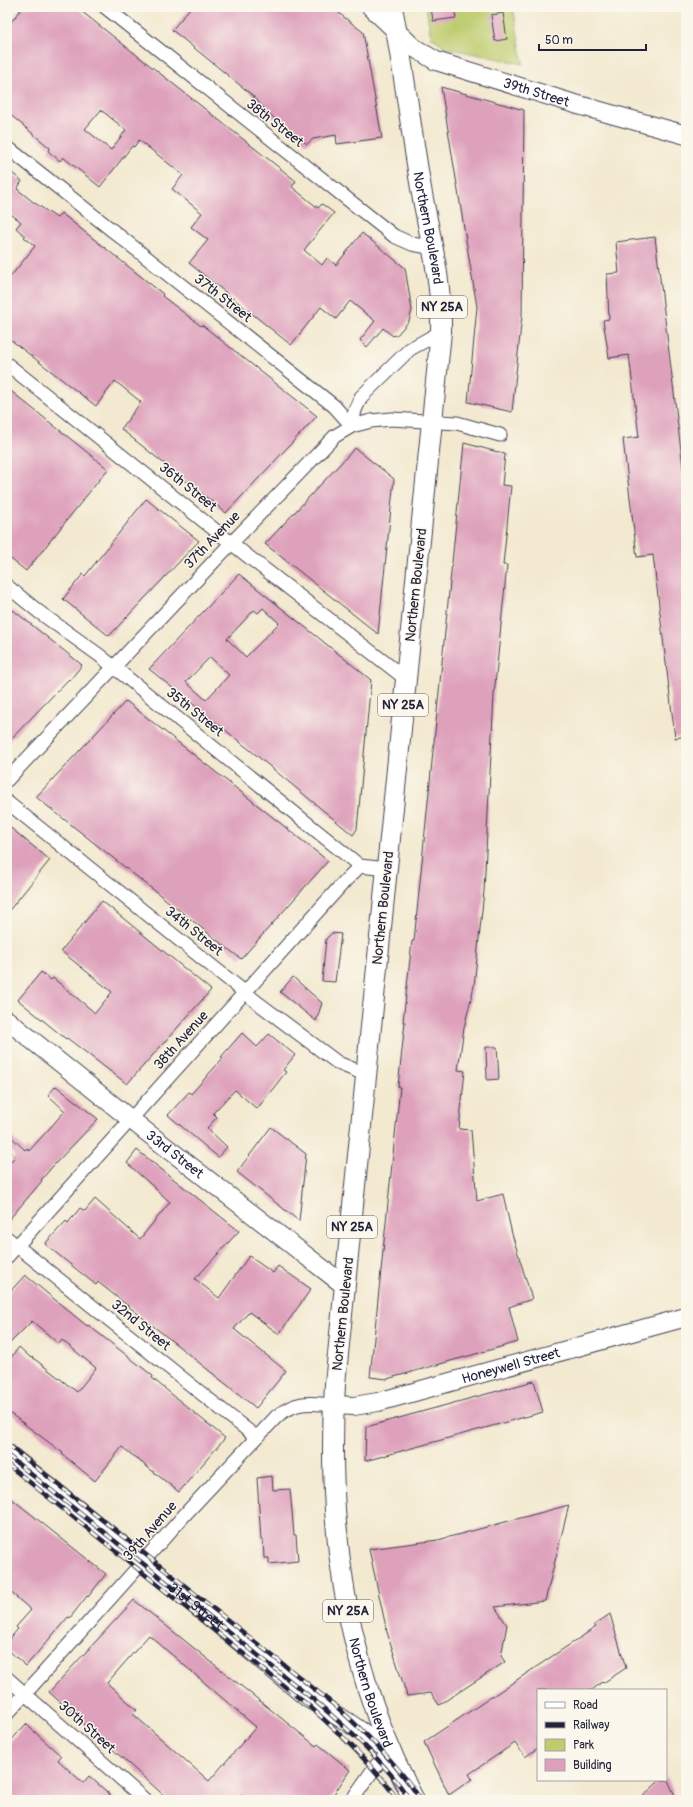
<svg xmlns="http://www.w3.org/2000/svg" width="693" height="1807" font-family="Pangolin,sans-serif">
  <rect width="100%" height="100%" fill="#fbf7ec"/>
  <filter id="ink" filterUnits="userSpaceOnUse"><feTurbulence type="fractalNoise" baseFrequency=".025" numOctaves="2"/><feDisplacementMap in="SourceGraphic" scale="8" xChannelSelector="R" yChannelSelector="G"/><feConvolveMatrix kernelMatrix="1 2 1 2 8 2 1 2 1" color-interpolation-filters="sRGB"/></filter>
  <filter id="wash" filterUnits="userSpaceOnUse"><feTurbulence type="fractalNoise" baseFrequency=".012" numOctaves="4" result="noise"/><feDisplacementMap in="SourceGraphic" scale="16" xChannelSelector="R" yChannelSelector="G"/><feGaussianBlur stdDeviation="0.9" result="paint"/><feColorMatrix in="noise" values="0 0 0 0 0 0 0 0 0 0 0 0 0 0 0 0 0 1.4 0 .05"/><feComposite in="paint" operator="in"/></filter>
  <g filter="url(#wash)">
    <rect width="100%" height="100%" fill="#f3e9d0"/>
    <path fill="#becc6e" stroke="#707754" d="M426 7H513L523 64 447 48 431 37Z"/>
    <g id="blocks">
      <path fill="#dea1bc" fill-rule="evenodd" d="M23 7H76L296 181 292 187 318 208 322 204 334 213 304 250 322 265 327 258 336 265 362 233 405 268 412 310 409 321 396 336 394 335 393 336 383 328 367 347 360 340 375 321 350 301 336 319 321 307 291 345 189 263 208 240 191 227 202 213 172 189 183 175 139 140 134 147 132 146 100 187 63 157 60 161 48 151 50 148 7 112V27ZM101 110 126 130 111 150 85 129Z
        M191 7H331L363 32 382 138 337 144 336 135 313 139 307 144 269 114 251 94 172 30Z
        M431 7H454L456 18 433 21Z
        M503 13 507 39 495 41 491 15Z
        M441 87 524 110 522 315 512 412 468 402 477 307Z
        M7 169 22 181 17 189 32 201 57 218 61 213 163 294 162 296 201 326 202 325 317 416 226 513 121 429 141 402 115 381 96 406 7 337V281L35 246 24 237 25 236 16 228 21 222 7 211Z
        M655 237 686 492V736L675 738 653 555 637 557 623 439 639 437 629 355 609 358 603 320 609 319 607 274 619 273 616 242Z
        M7 388 108 469 26 571 7 556Z
        M464 443 505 454 502 485 511 486 503 565H507L494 695 484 891 474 986 464 1028 458 1070 465 1071 459 1129 471 1130 477 1201 503 1194 512 1234 532 1299 509 1307 518 1342 387 1379 370 1377 400 1087H398L405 1022H403L412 941H414Z
        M355 448 394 479 378 634 265 544Z
        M146 499 199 541 109 636 63 599 83 574 85 576Z
        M239 574 371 680 357 829 353 835 250 750 149 669ZM263 608 279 623 246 657 227 639 254 610 258 613ZM210 657 229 675 206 700 186 682Z
        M13 610 82 665 70 680 69 679 66 682 7 743V617Z
        M126 701 328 861 241 959 36 797Z
        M7 825 50 860 7 913Z
        M102 901 211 990 127 1084 67 1038 66 1039 18 1000 41 972 51 980 53 978 95 1013 112 992 61 951Z
        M332 933 341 934 335 982 322 981 326 939Z
        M293 977 322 1003 316 1021 280 992Z
        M242 1033 257 1047 269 1034 295 1055 283 1070 286 1072 257 1109 235 1090 213 1113 217 1117 207 1128 227 1147 218 1157 168 1115 189 1092 191 1094 223 1058 221 1057Z
        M486 1047H497L499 1079 487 1080Z
        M56 1086 98 1119 53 1166 41 1180 42 1181 7 1222V1165L15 1157 7 1146V1133L25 1150 27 1148 29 1151 65 1111 48 1095Z
        M271 1127 306 1154 299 1221 237 1172Z
        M137 1150 239 1231 195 1279 219 1298 249 1256 273 1273 278 1266 311 1289 279 1334 249 1312 234 1329 286 1371 256 1408 98 1282 96 1285 45 1244 66 1221 68 1223 80 1208 85 1211 95 1199 140 1239 170 1202 127 1163Z
        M25 1275 87 1326 88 1325 153 1376 152 1378 225 1438 179 1492 122 1447 95 1481 62 1454 63 1453 7 1411V1363L19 1347 31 1358 32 1357 77 1392 96 1368 62 1340 59 1344 32 1321 7 1346V1295Z
        M534 1381 543 1412 365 1461 366 1427Z
        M272 1476 273 1490 290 1489 294 1535H296L298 1561 269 1564V1558H264L263 1540H261L257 1478Z
        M7 1495 106 1574 88 1597 87 1596 70 1618 68 1617 26 1666 7 1649V1642L18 1629 16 1627 31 1610 7 1589Z
        M569 1505 545 1601 495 1607 507 1625 501 1656 505 1662 439 1705 431 1693 407 1696 387 1632 369 1549 438 1540Z
        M134 1600 316 1746 318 1744 350 1770 330 1800H247L242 1795 237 1800H169L49 1692ZM149 1635 256 1727 209 1781 133 1714 137 1710 107 1683Z
        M610 1614 626 1668 603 1683 602 1682 592 1690H538V1748L525 1757 515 1743 469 1774 472 1779 449 1795 424 1742 596 1627 594 1625Z
        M26 1724 61 1756 58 1760 83 1783 89 1776 116 1800H7V1745Z
        M666 1776 677 1800H639L660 1780H666Z"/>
    </g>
  </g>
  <g filter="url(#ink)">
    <use href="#blocks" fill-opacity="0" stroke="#414051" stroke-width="1"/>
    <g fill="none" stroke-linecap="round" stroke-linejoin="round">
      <g stroke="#414051" stroke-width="15">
        <path id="street" d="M105 7 394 236 412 244 434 248
          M7 147 334 406 352 426
          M7 364 245 554 406 679
          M352 426 355 410 361 397 410 349 441 332
          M7 586 39 612 99 655 360 866
          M7 780 220 555 335 436 352 426 371 421 392 419 457 423 500 435
          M7 802 258 1003 338 1063 367 1075
          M7 1238 256 1437
          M7 1257 344 882 360 866 387 869
          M7 1678 145 1800
          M7 1714 189 1510 277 1416C298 1400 309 1403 334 1405
          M352 1800 375 1767 390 1751"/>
      </g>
      <g stroke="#414051" stroke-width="20">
        <g id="secondary">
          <path id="s1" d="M371 7 413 47 436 61 575 104 686 135"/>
          <path id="s2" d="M7 1020 144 1130 345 1286"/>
          <path id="s3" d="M334 1405 354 1406 378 1402 686 1317"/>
          <path d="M7 1453 143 1562 309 1699 346 1721 390 1751"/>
        </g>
      </g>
      <g stroke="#414051" stroke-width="22">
        <g id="primary">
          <path id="s4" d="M392 7C404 69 411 132 422 194 431 242 442 282 441 332L335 1384C326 1528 346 1671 414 1800"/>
        </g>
      </g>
      <use href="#street" stroke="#fff" stroke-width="13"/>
      <use href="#secondary" stroke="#fff" stroke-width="18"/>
      <use href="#primary" stroke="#fff" stroke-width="20"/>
      <g stroke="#22223b" stroke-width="4.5">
        <g id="rail">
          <path d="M7 1444 338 1708C369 1736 398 1765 421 1800"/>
          <path id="s5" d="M7 1455 314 1700C349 1730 384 1761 410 1800"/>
          <path d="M7 1464 309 1706C342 1735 373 1765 398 1800"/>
        </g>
      </g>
      <use href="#rail" stroke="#fbf7ec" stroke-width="3" stroke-dasharray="9" stroke-linecap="butt"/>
    </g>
  </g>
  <g text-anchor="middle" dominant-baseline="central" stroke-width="3" stroke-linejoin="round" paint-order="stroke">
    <g fill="#fbf7ec" stroke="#636270" stroke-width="1">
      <rect x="417" y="296" width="50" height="22" rx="3"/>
      <rect x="378" y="694" width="50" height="22" rx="3"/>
      <rect x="327" y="1216" width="50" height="22" rx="3"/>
      <rect x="323" y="1600" width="50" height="22" rx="3"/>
    </g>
    <g font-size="13" font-weight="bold" fill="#22223b">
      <text x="442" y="307">NY 25A</text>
      <text x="403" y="705">NY 25A</text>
      <text x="352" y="1227">NY 25A</text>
      <text x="348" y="1611">NY 25A</text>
    </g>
    <g font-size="14" fill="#22223b" stroke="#fbf7ec">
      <text stroke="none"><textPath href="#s1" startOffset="190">39th Street</textPath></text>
      <text transform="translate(275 123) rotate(38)">38th Street</text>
      <text stroke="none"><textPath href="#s4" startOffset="224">Northern Boulevard</textPath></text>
      <text transform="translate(223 298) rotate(38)">37th Street</text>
      <text transform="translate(188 487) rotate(39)">36th Street</text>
      <text transform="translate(212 540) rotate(-46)">37th Avenue</text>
      <text transform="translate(416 585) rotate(-84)">Northern Boulevard</text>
      <text transform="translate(195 712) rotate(39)">35th Street</text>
      <text transform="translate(383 908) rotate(-84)">Northern Boulevard</text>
      <text transform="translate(194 931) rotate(39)">34th Street</text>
      <text transform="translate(181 1040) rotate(-48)">38th Avenue</text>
      <text stroke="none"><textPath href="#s2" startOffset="215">33rd Street</textPath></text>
      <text transform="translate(343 1314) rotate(-84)">Northern Boulevard</text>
      <text transform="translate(141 1325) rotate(39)">32nd Street</text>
      <text stroke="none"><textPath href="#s3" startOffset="182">Honeywell Street</textPath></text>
      <text transform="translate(150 1531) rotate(-49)">39th Avenue</text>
      <text stroke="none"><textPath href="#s5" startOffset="242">31st Street</textPath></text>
      <text stroke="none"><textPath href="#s4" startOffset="1699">Northern Boulevard</textPath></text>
      <text transform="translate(87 1727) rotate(42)">30th Street</text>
    </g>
  </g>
  <rect width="693" height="1807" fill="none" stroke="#fbf7ec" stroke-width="24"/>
  <rect x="537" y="1689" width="130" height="92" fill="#fbf7ec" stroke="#a4a2a5"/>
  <rect x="545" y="1702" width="20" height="6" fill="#ffffff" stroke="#a4a2a5"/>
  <text x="573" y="1709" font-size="12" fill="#22223b">Road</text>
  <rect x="545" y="1722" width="20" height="6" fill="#22223b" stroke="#a4a2a5"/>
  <text x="573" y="1729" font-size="12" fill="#22223b">Railway</text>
  <rect x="545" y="1739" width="20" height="12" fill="#becc6e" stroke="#a4a2a5"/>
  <text x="573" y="1749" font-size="12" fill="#22223b">Park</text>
  <rect x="545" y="1759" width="20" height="12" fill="#dea1bc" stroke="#a4a2a5"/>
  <text x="573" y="1769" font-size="12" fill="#22223b">Building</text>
  <path d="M539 44v6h107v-6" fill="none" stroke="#22223b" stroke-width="2"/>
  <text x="545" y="44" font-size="12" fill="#22223b" stroke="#fbf7ec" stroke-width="3" paint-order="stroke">50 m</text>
</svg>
